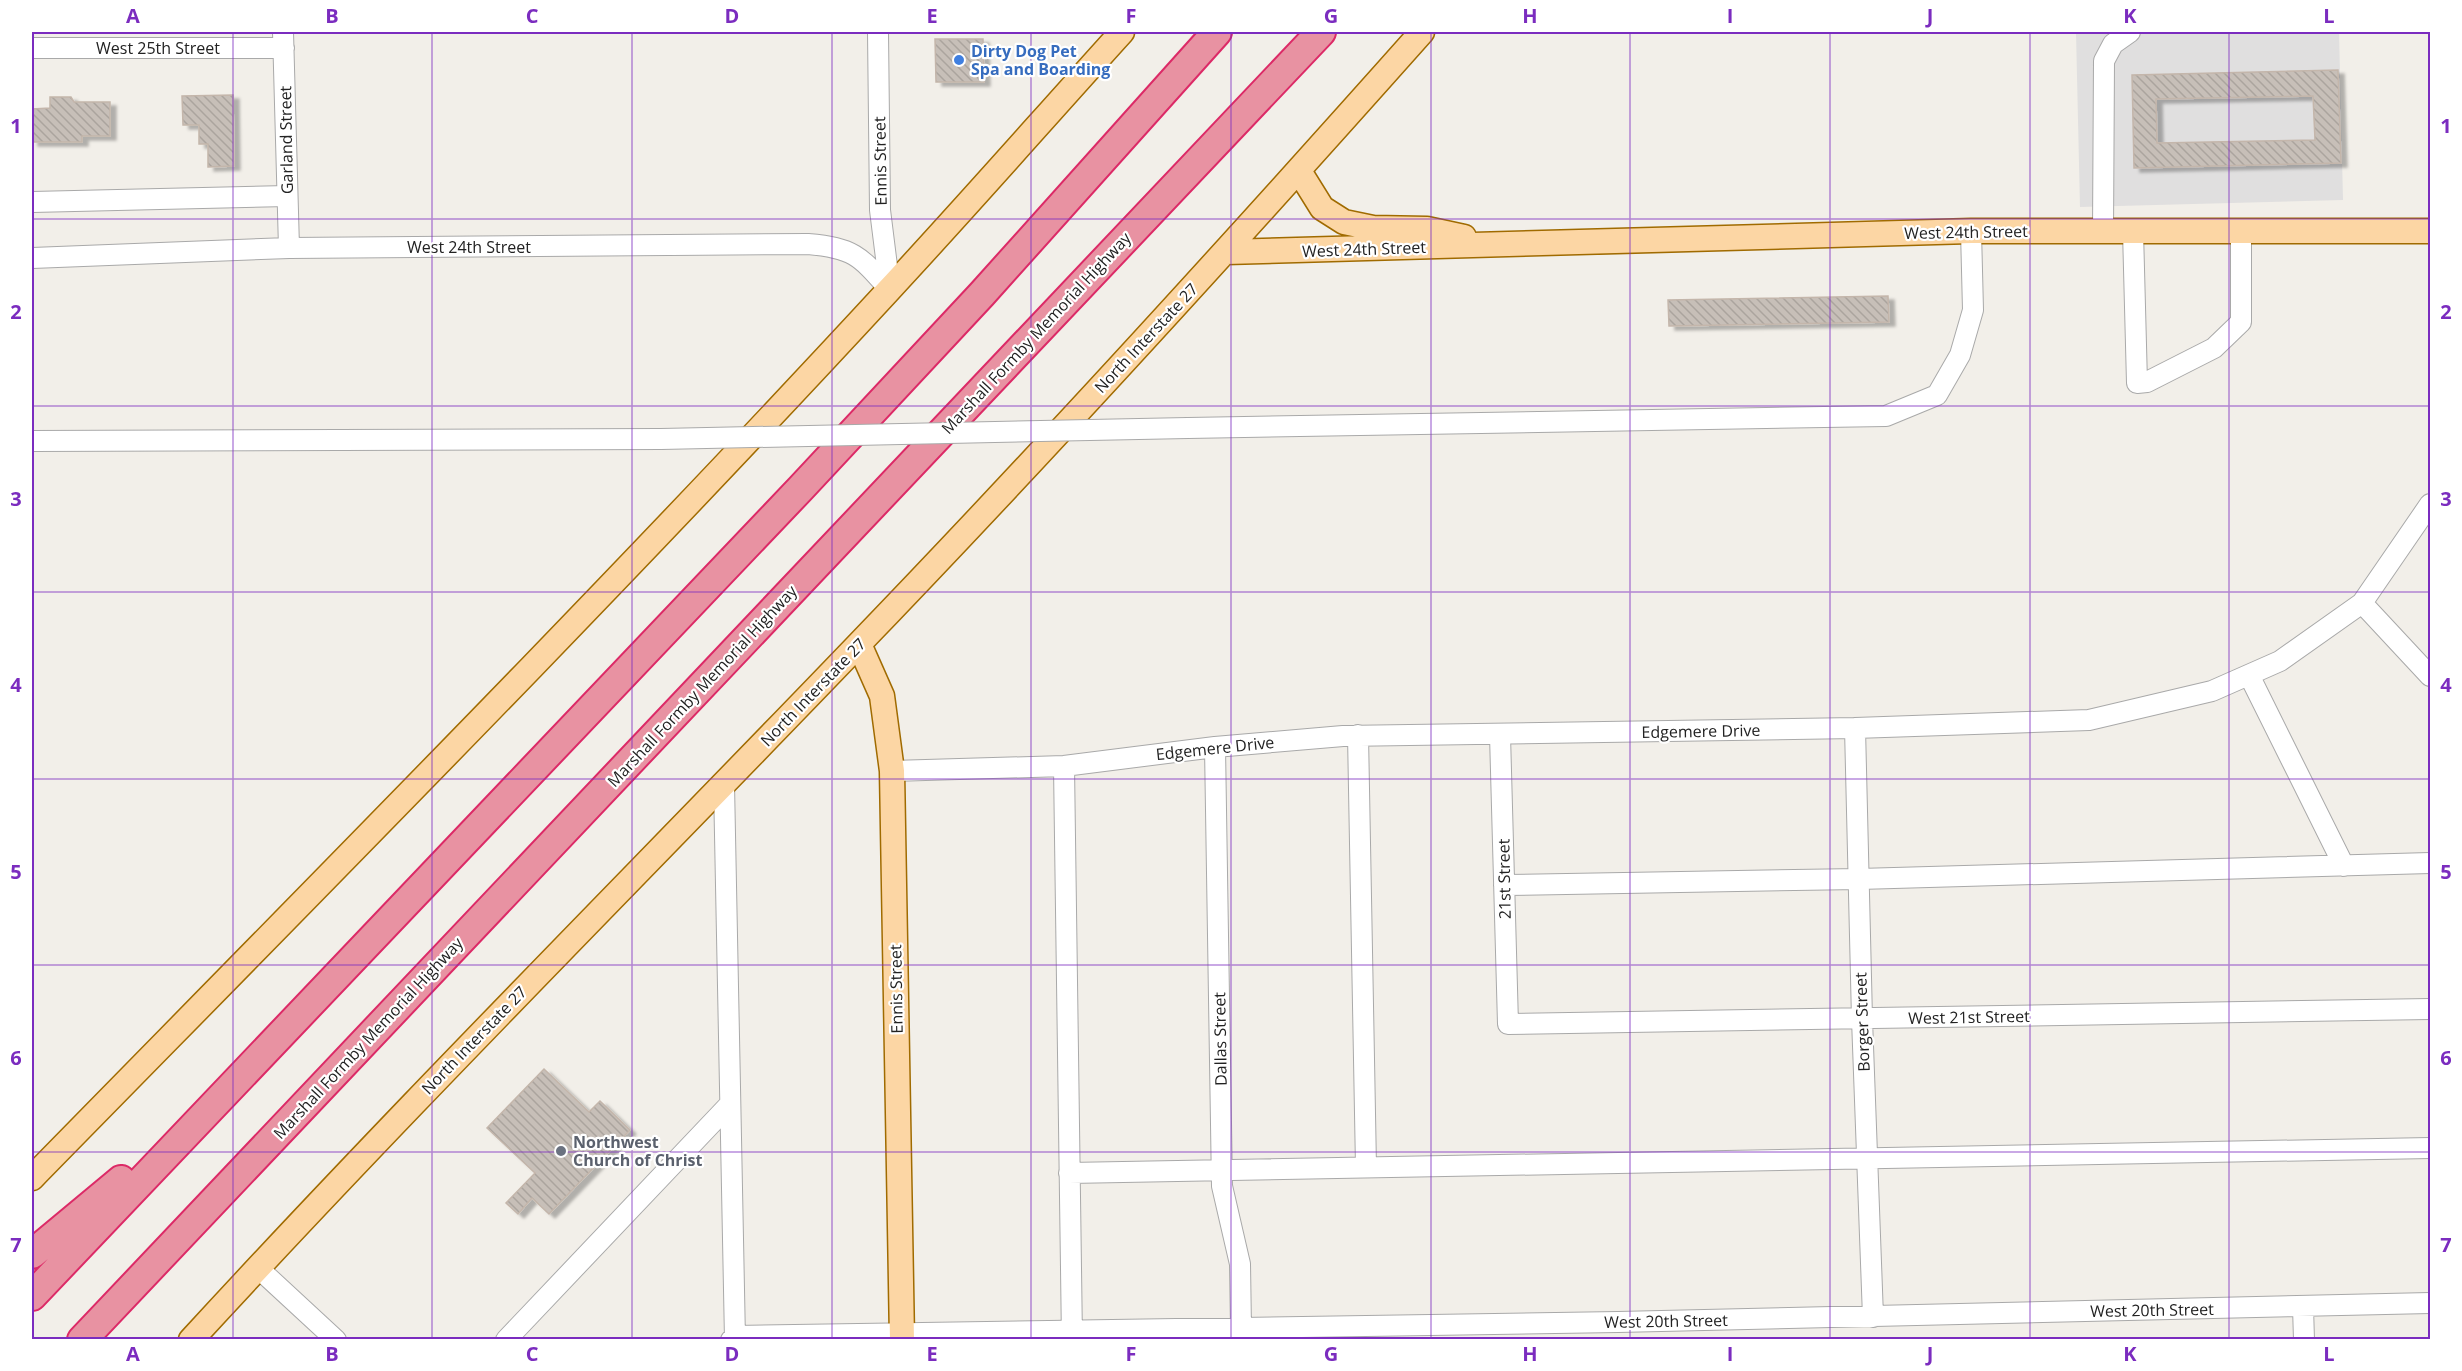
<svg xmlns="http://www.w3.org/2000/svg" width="2462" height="1371" font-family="'Open Sans',sans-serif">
  <defs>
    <pattern id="building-back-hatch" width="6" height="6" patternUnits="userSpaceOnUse" patternTransform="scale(1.5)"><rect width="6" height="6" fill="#c7bfb8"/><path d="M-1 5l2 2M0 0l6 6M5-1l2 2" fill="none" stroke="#aba49e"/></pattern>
    <filter id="shadow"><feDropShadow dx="6" dy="4" stdDeviation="1.5" flood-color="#0004"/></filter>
  </defs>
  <rect width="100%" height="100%" fill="#f2efe9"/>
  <path fill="#e0dfdf" d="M2076 32H2339L2343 200 2080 207Z"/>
  <path fill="url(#building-back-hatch)" stroke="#c4b6ab" stroke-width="1.5" fill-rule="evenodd" filter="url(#shadow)" d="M935 39H983L984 82H936Z
    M2338 70 2341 163 2134 168 2132 75ZM2313 96 2315 140 2157 143 2156 99Z
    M233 95 234 166 208 167V144H199V125H183L182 96Z
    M50 97H71L74 102H110V136H82V142H32V109L50 108Z
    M1888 296 1889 322 1669 326 1668 300Z
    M544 1069 589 1112 600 1101 630 1130 549 1214 532 1198 518 1214 506 1203 535 1173 487 1128Z"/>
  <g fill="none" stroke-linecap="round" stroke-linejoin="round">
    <g stroke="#a9a9a9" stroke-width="22">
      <path id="minor" d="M283 32 289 248
        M878 32 880 210 890 290
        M32 48H284
        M32 202 287 196
        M2103 231 2104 61 2113 44 2130 32
        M2133 231 2137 383 2147 382 2214 348 2241 322V231
        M32 258 289 248 808 244C854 248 860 256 890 290
        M1188 428 1886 416 1937 395 1960 355 1973 310 1971 231
        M32 441 661 439
        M2362 603 2430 676
        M2249 675 2344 866
        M1855 728 1862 1019 1873 1317
        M1358 735 1366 1167
        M1500 735 1508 1024 2430 1009
        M1215 747 1222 1186 1240 1264 1241 1328
        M1064 766 1072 1340
        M892 771 1064 766 1215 747 1343 736 1855 728 2089 720 2212 691 2280 661 2362 603 2430 504
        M724 784 735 1340
        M1504 885 1859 879 2430 863
        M1069 1173 2430 1148
        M257 1267 336 1340
        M2303 1307 2304 1340
        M506 1340 730 1104
        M731 1340 735 1336 1618 1322 2430 1303"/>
    </g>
    <g stroke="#a06b00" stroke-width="27">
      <path id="major" d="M1299 171 1322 208 1344 222 1373 228 1427 229 1464 237
        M1226 252 1971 231H2430
        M859 644 882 696 892 771 902 1340
        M32 1178C319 885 609 593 888 291 967 206 1044 118 1122 32
        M191 1340C407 1105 633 879 854 649 1048 448 1236 241 1422 32"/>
    </g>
    <g stroke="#dc2a67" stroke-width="32">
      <path id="highway" d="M32 1254 121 1180
        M32 1296 801 488 982 294 1217 32
        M82 1340 1321 32"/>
    </g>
    <use href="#minor" stroke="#fff" stroke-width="20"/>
    <use href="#major" stroke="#fcd6a4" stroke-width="24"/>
    <use href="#highway" stroke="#e892a2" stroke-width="28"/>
    <g stroke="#a9a9a9" stroke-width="22" stroke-linecap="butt">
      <path id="minor-bridge" d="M661 439 1188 428"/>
    </g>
    <use href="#minor-bridge" stroke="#fff" stroke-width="20"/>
  </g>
  <path fill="none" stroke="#7b2cbf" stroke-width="1.5" stroke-opacity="0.55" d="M233 32V1340M432 32V1340M632 32V1340M832 32V1340M1031 32V1340M1231 32V1340M1431 32V1340M1630 32V1340M1830 32V1340M2030 32V1340M2229 32V1340M32 219H2430M32 406H2430M32 592H2430M32 779H2430M32 965H2430M32 1152H2430"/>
  <circle fill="#3f7fe0" stroke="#fff" stroke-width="2" cx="959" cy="60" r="6"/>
  <circle fill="#6b7280" stroke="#fff" stroke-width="2" cx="561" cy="1151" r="6"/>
  <g text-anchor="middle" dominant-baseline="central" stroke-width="4.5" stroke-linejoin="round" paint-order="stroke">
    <g font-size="16" fill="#222" stroke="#fff">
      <text x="158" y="48">West 25th Street</text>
      <text transform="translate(286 140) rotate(-91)">Garland Street</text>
      <text transform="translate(880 161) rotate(-91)">Ennis Street</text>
      <text transform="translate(1966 232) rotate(-1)">West 24th Street</text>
      <text x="469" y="247">West 24th Street</text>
      <text transform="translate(1364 249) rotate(-2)">West 24th Street</text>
      <text transform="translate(1036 333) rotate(-47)">Marshall Formby Memorial Highway</text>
      <text transform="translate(1146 338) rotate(-47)">North Interstate 27</text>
      <text transform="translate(702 686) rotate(-47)">Marshall Formby Memorial Highway</text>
      <text transform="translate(813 692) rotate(-46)">North Interstate 27</text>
      <text transform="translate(1701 731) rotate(-1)">Edgemere Drive</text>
      <text transform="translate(1215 748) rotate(-6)">Edgemere Drive</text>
      <text transform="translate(1504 879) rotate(-91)">21st Street</text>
      <text transform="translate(896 989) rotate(-91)">Ennis Street</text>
      <text transform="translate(1969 1017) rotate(-1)">West 21st Street</text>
      <text transform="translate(1862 1022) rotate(-92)">Borger Street</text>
      <text transform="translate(368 1038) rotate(-47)">Marshall Formby Memorial Highway</text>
      <text transform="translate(1220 1039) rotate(-91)">Dallas Street</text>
      <text transform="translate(474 1040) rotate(-46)">North Interstate 27</text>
      <text transform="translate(2152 1310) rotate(-1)">West 20th Street</text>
      <text transform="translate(1666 1321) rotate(-1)">West 20th Street</text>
    </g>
    <g font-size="16" font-weight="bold" fill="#366cbe" stroke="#fff" text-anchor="start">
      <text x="971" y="51">Dirty Dog Pet<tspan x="971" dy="18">Spa and Boarding</tspan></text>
    </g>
    <g font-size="16" font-weight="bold" fill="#5b616d" stroke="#fff" text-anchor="start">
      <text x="573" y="1142">Northwest<tspan x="573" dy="18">Church of Christ</tspan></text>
    </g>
  </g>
  <rect width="2462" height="1371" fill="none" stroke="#ffffff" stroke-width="66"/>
  <rect x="33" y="33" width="2396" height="1305" fill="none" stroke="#7b2cbf" stroke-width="2"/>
  <g font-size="20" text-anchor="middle" font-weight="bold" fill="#7b2cbf">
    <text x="133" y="23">A</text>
    <text x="332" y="23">B</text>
    <text x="532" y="23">C</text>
    <text x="732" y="23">D</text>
    <text x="932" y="23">E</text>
    <text x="1131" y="23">F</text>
    <text x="1331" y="23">G</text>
    <text x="1530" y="23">H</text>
    <text x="1730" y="23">I</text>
    <text x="1930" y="23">J</text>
    <text x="2130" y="23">K</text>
    <text x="2329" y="23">L</text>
    <text x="16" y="133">1</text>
    <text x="2446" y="133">1</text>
    <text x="16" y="319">2</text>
    <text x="2446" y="319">2</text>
    <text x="16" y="506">3</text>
    <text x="2446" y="506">3</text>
    <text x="16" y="692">4</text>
    <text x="2446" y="692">4</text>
    <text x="16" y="879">5</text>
    <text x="2446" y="879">5</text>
    <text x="16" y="1065">6</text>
    <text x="2446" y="1065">6</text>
    <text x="16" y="1252">7</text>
    <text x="2446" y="1252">7</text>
    <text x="133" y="1361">A</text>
    <text x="332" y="1361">B</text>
    <text x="532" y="1361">C</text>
    <text x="732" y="1361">D</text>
    <text x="932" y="1361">E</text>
    <text x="1131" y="1361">F</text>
    <text x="1331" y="1361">G</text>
    <text x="1530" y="1361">H</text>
    <text x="1730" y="1361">I</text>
    <text x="1930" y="1361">J</text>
    <text x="2130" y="1361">K</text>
    <text x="2329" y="1361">L</text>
  </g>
</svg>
